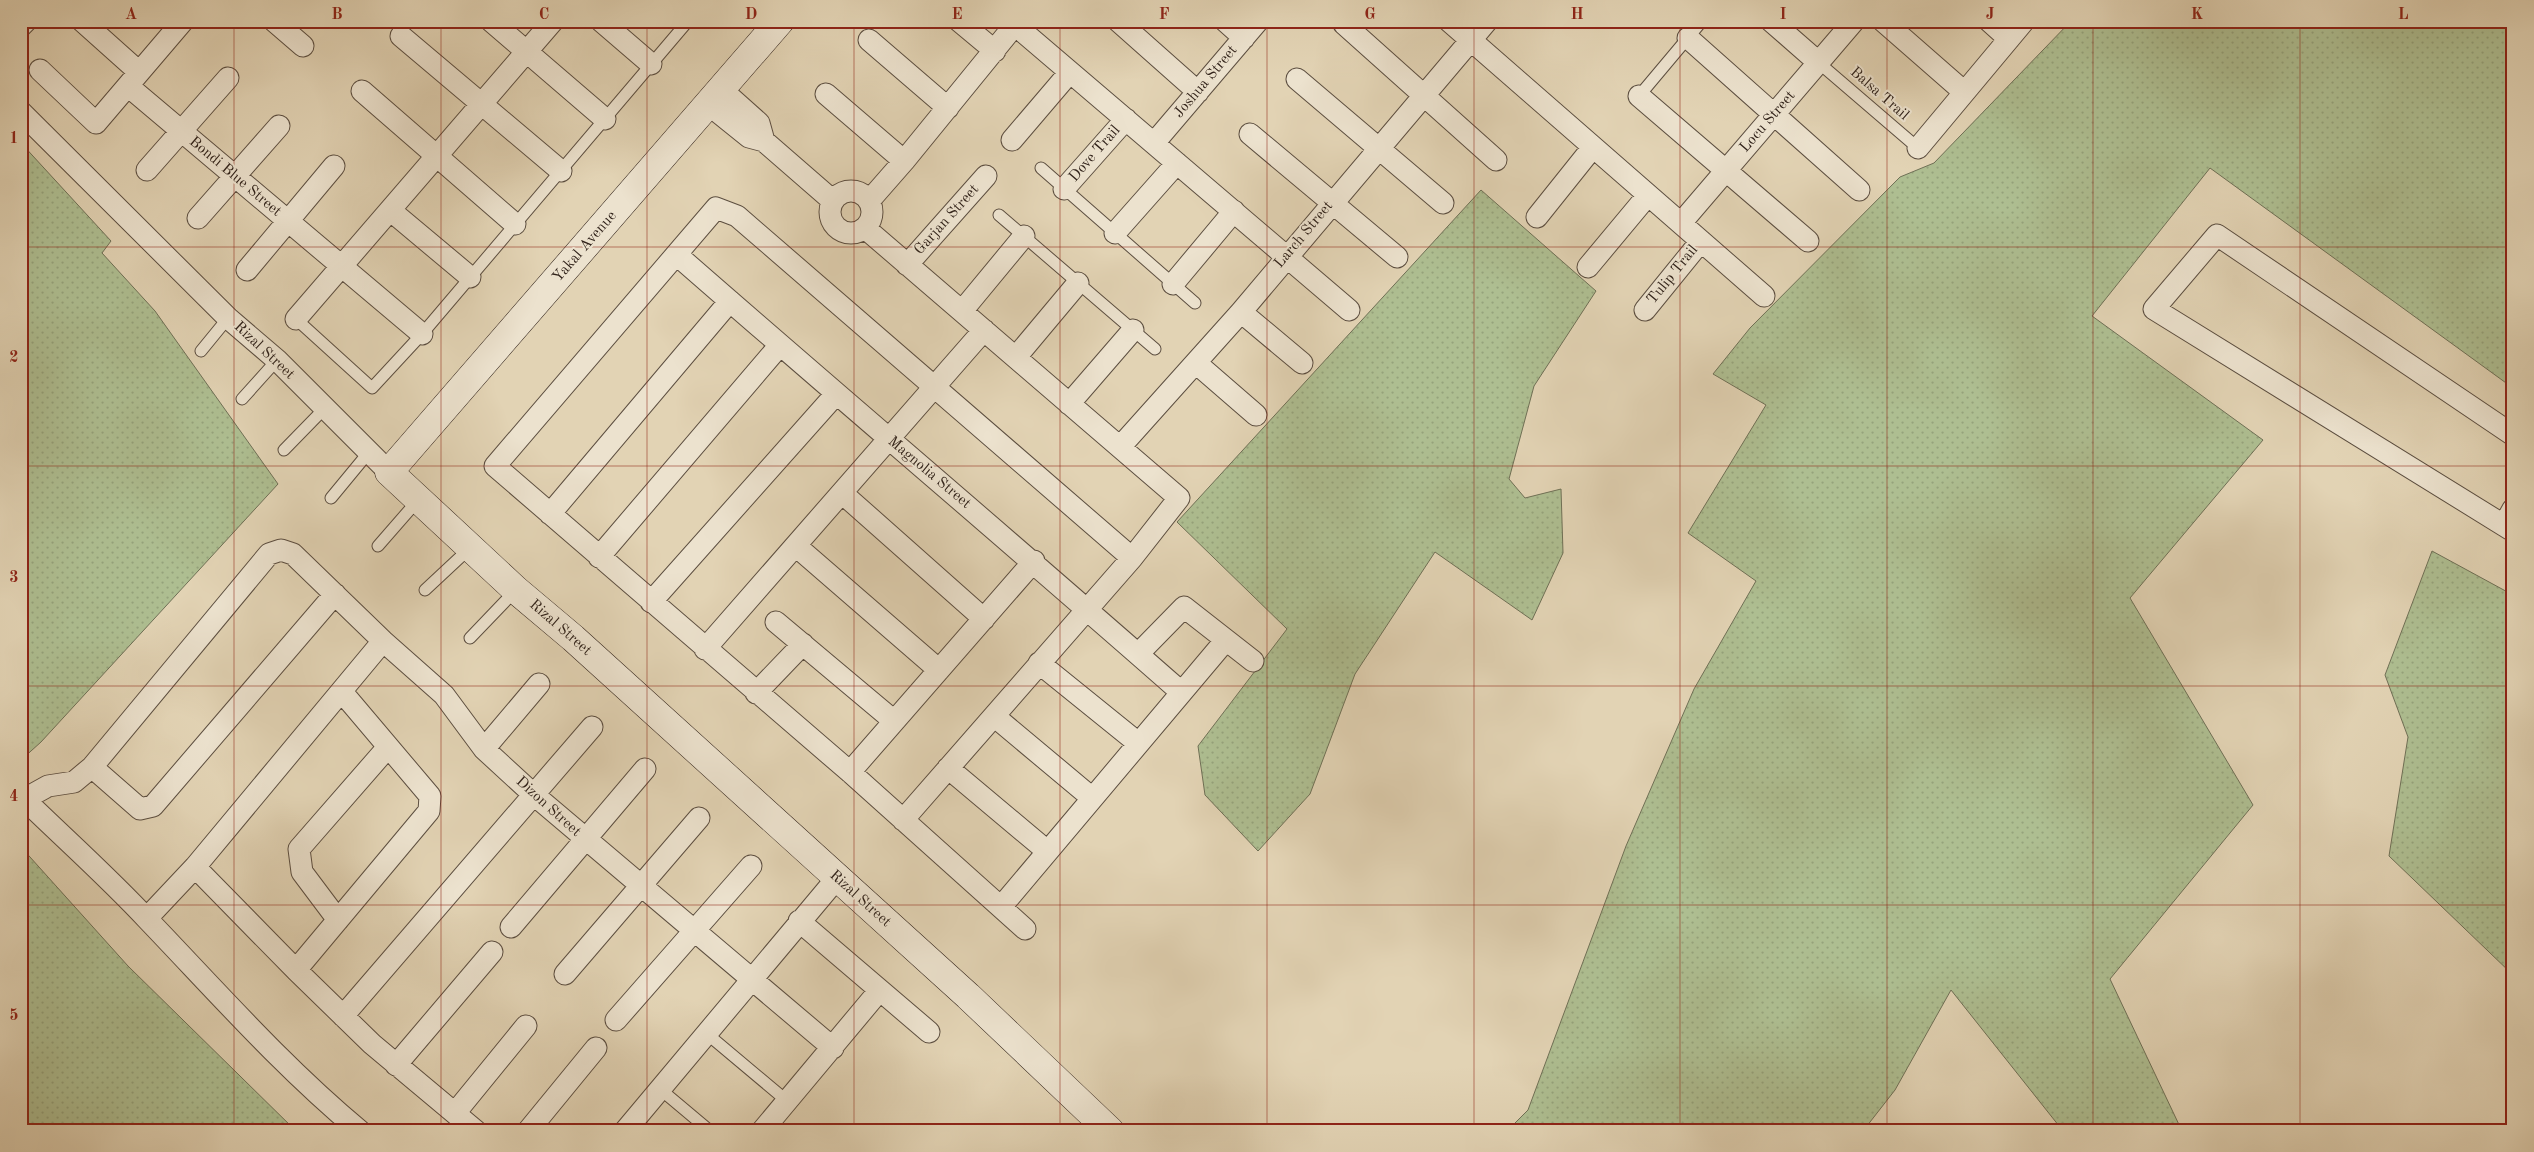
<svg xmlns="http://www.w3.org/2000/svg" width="2534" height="1152" font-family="'Old Standard TT',serif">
  <defs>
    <pattern id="grass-dots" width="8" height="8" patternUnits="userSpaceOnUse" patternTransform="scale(1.25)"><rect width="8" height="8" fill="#aebe91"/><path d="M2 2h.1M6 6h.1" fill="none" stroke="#96a37c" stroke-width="1.8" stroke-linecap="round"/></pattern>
  </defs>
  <rect width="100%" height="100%" fill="#e2d3b4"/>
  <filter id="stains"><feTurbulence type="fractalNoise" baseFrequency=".004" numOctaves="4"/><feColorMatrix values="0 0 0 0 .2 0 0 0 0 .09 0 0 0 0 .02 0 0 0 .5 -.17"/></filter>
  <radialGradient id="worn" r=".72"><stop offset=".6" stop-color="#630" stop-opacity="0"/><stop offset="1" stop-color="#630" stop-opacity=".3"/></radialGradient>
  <path fill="url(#grass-dots)" stroke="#6f7056" d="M2071 21H2513V388L2210 168 2092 316 2263 440 2130 598 2253 805 2110 979 2182 1131H2063L1951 990 1895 1090 1863 1131H1507L1528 1110 1626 846 1694 689 1756 581 1688 533 1766 405 1713 374 1750 328 1900 177 1934 163Z
    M21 143 111 241 102 253 155 311 278 484 41 742 21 760Z
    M1481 190 1596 291 1534 386 1509 479 1525 498 1561 489 1563 553 1532 620 1435 552 1355 674 1310 794 1258 851 1205 795 1198 746 1287 629 1177 522Z
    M2432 551 2513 595V975L2389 856 2408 737 2385 675Z
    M21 847 128 966 296 1131H21Z"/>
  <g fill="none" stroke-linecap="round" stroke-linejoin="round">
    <g stroke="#5c4e40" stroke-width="13">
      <path id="lane" d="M1819 63 1918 148
        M1639 96 1702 21
        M1041 168 1195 303
        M999 215 1155 349
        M296 319 372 388 422 334 688 21
        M201 351 228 318
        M242 399 277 360
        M284 450 324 409
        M331 498 369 452
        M378 546 419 499
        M425 590 470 548
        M470 638 516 590
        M706 1033 787 1101
        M660 1089 710 1131"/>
    </g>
    <g stroke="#5c4e40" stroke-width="23">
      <path id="street" d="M82 21 139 72
        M274 21 303 46
        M491 21 605 119
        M601 21 651 64
        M959 21 995 51
        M1118 21 1198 92
        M1225 21 1244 38
        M1449 21 1764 296
        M1771 21 1819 63
        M1883 21 1963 91
        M1989 21 2009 39
        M1344 24 1496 160
        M1015 25 1349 310
        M21 26 26 21
        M401 36 561 171
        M1688 38 1859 190
        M869 40 948 108
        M40 70 96 123 183 21
        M1297 79 1443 203
        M128 86 422 334
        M721 89 759 123 764 141
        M362 91 515 224
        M826 94 904 161
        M1639 96 1808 241
        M708 104 749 137 764 141 833 201
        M21 112 228 318 277 360 389 472
        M1250 134 1397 257
        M1012 140 1070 72
        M1154 143 1258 21
        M1918 148 2024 21
        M147 170 228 78
        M1064 189 1126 119
        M830 212a21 21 0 1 1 42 0a21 21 0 1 1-42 0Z
        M869 201 904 161 1018 21
        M390 210 470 277
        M1537 217 1593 147
        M198 218 279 126
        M1681 223 1854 21
        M865 228 1179 498 1132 558 903 820
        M1115 233 1177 163
        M677 255C844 401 1014 545 1181 692
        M907 265 986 176
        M1588 267 1648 195
        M247 270 334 166
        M1173 284 1234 211
        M1645 310 1701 241
        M962 311 1024 236
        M1241 312 1302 363
        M296 319 553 21
        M1016 357 1078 283
        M1196 363 1256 415
        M1069 404 1133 330
        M2513 435 2217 235 2154 309 2513 531
        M1120 447 1241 312 1487 21
        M842 493 984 619
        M550 514 730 301
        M2504 525 2513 509
        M796 546 939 670
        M599 557 780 345
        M651 602 836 394
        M776 622 894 721
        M705 649 984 330
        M1138 654 1184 607 1253 661
        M1039 663 1138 743
        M756 693 803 644
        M994 716 1092 798
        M484 749 539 684
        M92 767 140 809 153 806 335 594
        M948 768 1047 851
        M850 772 1034 561
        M24 799C65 839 109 878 148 920 217 992 283 1067 360 1131
        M21 801 48 786 74 782 92 767 269 554 281 550 293 554 383 641 444 695 484 749 533 794 833 1048
        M195 867 296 970 372 1044 476 1131
        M1001 907 1225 641
        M147 918 195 867 383 641
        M338 920 302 872 299 849 388 747
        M799 921 929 1032
        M511 927 645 769
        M1025 929 850 772 495 466 716 208 737 216 1132 558
        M296 970 429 811 430 796 342 692
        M565 974 699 818
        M343 1016 592 727
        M616 1020 751 866
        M396 1065 492 952
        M455 1113 526 1026
        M528 1131 596 1048
        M625 1131 837 878
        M762 1131 879 991"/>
    </g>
    <g stroke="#30221a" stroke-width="29">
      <path id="secondary" d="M780 21 389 472 516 590 573 638 968 996 1110 1131"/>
    </g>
    <use href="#lane" stroke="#ece2ce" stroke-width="11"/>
    <use href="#street" stroke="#ece2ce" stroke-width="21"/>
    <use href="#secondary" stroke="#ece2ce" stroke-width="28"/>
  </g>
  <path fill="none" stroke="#8f2418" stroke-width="1" stroke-opacity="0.55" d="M234 21V1131M441 21V1131M647 21V1131M854 21V1131M1060 21V1131M1267 21V1131M1474 21V1131M1680 21V1131M1887 21V1131M2093 21V1131M2300 21V1131M21 247H2513M21 466H2513M21 686H2513M21 905H2513"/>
  <g text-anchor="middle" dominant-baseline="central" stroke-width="4" stroke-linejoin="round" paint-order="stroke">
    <g font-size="15" fill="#30221a" stroke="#ece2ce">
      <text transform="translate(1206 82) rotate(-50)">Joshua Street</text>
      <text transform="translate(1879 94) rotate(41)">Balsa Trail</text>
      <text transform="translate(1768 122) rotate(-49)">Locu Street</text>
      <text transform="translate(1095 154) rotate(-49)">Dove Trail</text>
      <text transform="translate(235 177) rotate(40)">Bondi Blue Street</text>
      <text transform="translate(947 220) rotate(-48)">Garjan Street</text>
      <text transform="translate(1304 235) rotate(-50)">Larch Street</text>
      <text transform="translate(585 247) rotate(-49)">Yakal Avenue</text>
      <text transform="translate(1673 275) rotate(-51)">Tulip Trail</text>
      <text transform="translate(264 351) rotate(43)">Rizal Street</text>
      <text transform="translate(929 473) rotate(40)">Magnolia Street</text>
      <text transform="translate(560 628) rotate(41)">Rizal Street</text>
      <text transform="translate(548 807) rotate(42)">Dizon Street</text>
      <text transform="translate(860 899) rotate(42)">Rizal Street</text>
    </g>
  </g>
  <rect width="2534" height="1152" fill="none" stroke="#e2d3b4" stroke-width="55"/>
  <rect x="28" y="28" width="2478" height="1096" fill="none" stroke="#8f2418" stroke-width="2"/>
  <g font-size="16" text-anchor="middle" font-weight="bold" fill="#8f2418">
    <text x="131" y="19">A</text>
    <text x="337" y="19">B</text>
    <text x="544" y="19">C</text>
    <text x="751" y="19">D</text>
    <text x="957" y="19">E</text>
    <text x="1164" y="19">F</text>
    <text x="1370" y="19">G</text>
    <text x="1577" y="19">H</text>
    <text x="1783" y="19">I</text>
    <text x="1990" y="19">J</text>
    <text x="2197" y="19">K</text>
    <text x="2403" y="19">L</text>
    <text x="14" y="143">1</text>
    <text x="14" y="362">2</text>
    <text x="14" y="582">3</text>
    <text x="14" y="801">4</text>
    <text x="14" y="1020">5</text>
  </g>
  <rect width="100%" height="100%" filter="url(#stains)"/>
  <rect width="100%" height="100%" fill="url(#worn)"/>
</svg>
